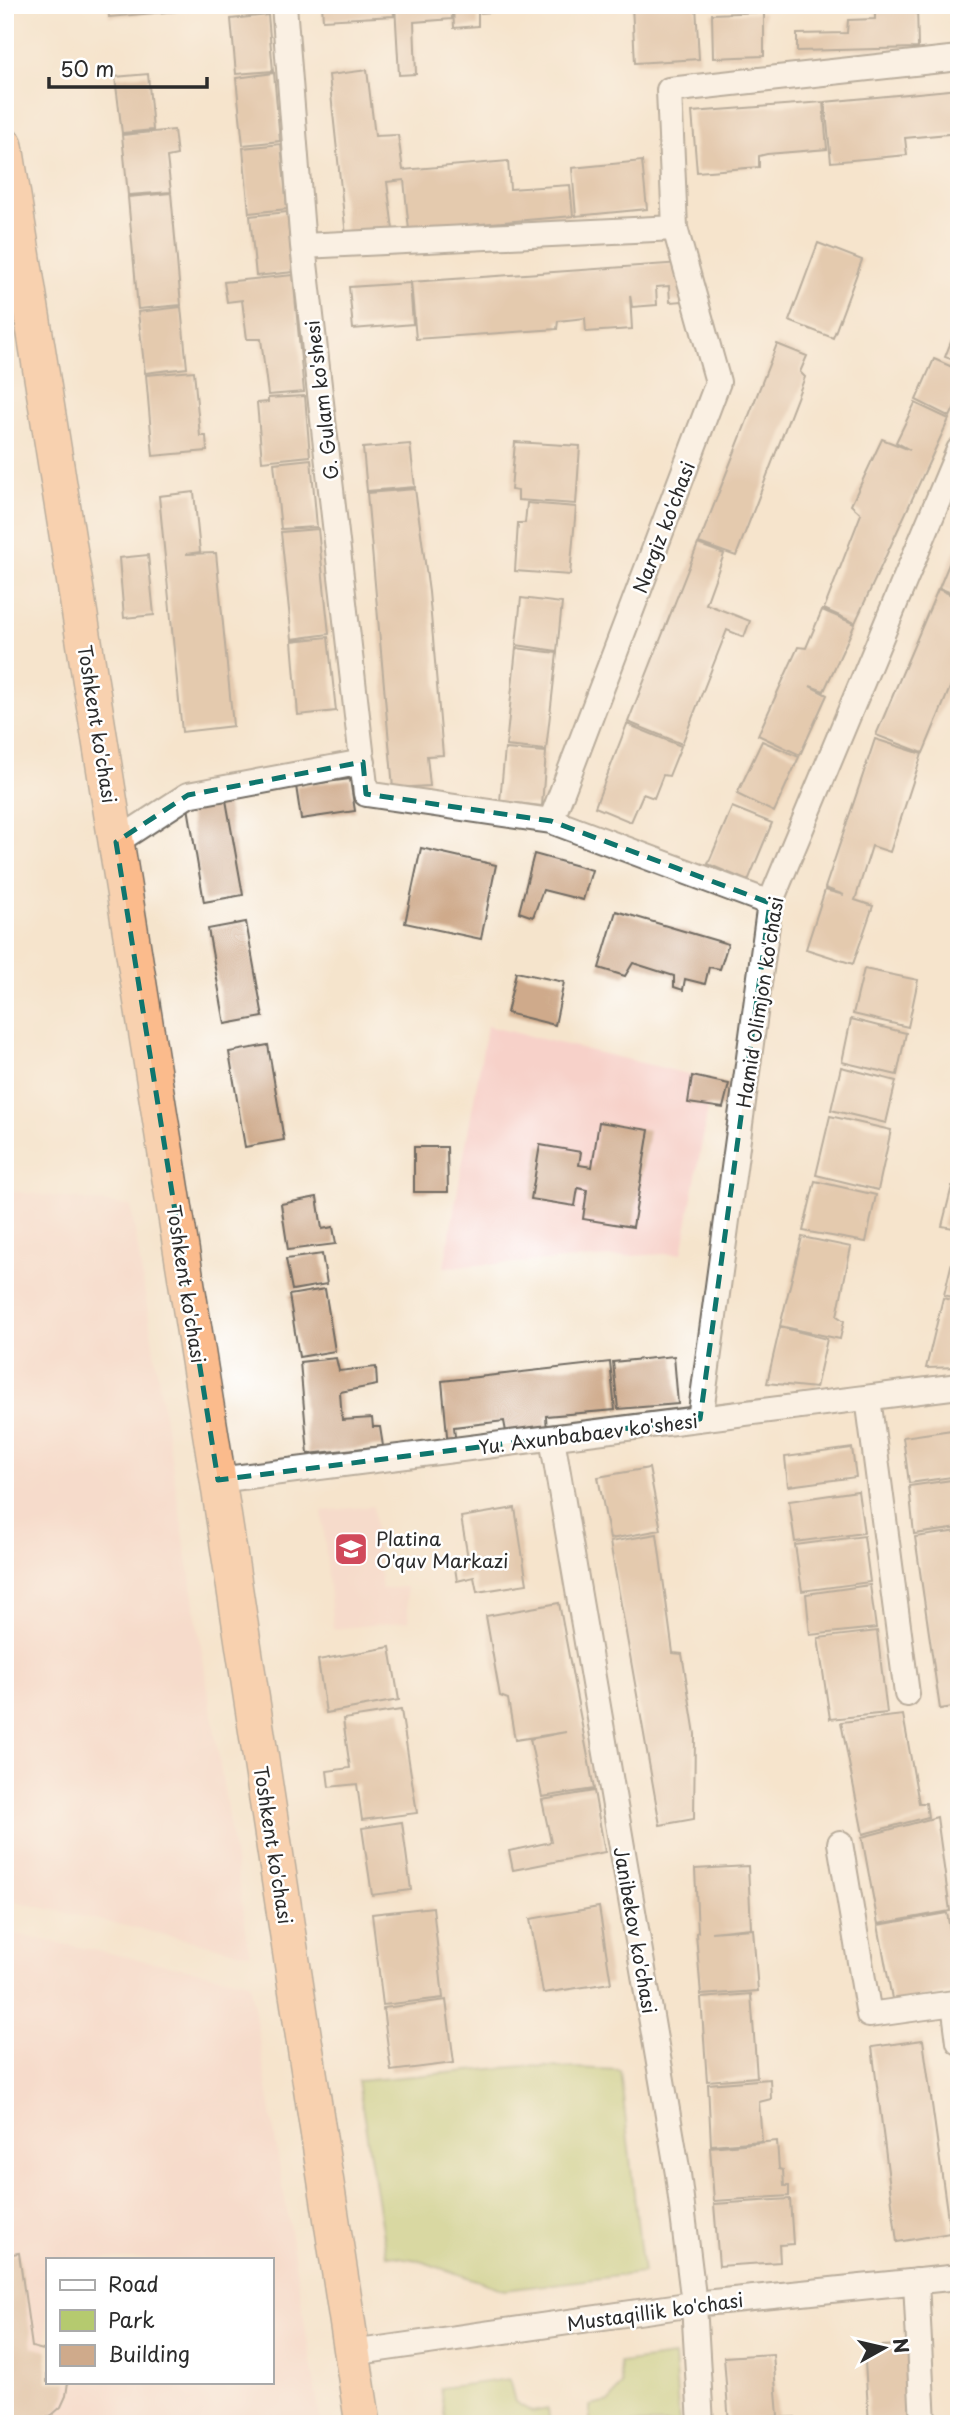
<svg xmlns="http://www.w3.org/2000/svg" width="964" height="2429" font-family="'Playpen Sans',sans-serif">
  <rect width="100%" height="100%" fill="#fff"/>
  <filter id="ink" filterUnits="userSpaceOnUse"><feTurbulence type="fractalNoise" baseFrequency=".0143" numOctaves="2"/><feDisplacementMap in="SourceGraphic" scale="14" xChannelSelector="R" yChannelSelector="G"/><feConvolveMatrix kernelMatrix="1 2 1 2 8 2 1 2 1" color-interpolation-filters="sRGB"/></filter>
  <filter id="wash" filterUnits="userSpaceOnUse"><feTurbulence type="fractalNoise" baseFrequency=".00686" numOctaves="4" result="noise"/><feDisplacementMap in="SourceGraphic" scale="28" xChannelSelector="R" yChannelSelector="G"/><feGaussianBlur stdDeviation="1.57" result="paint"/><feColorMatrix in="noise" values="0 0 0 0 0 0 0 0 0 0 0 0 0 0 0 0 0 1.4 0 .05"/><feComposite in="paint" operator="in"/></filter>
  <g filter="url(#wash)">
    <rect width="100%" height="100%" fill="#f5e4cc"/>
    <path fill="#f7d1c9" fill-rule="evenodd" d="M487 1026 713 1080 682 1253 444 1267Z
      M5 1190 131 1206 250 1954 5 1899Z
      M373 1506 382 1589 406 1587 409 1621 333 1629 322 1511Z
      M5 1932 250 1982 321 2424H5ZM47 2259H271V2382H47Z"/>
    <path fill="#b5ca6f" stroke="#707a4d" stroke-width="2" d="M525 2066 620 2070 643 2273 505 2290 417 2260 386 2255 358 2081Z
      M674 2356 679 2424H590V2406L610 2402 622 2384 619 2363Z
      M509 2379 515 2402 532 2412 548 2409 550 2424H446L440 2388Z"/>
    <g id="blocks">
      <path fill="#cfaa8b" d="M108 5H189V10L109 17Z
        M322 5H393L394 16 323 20Z
        M395 5H451L452 19 414 22 416 74 399 75Z
        M453 5H506L507 11 478 13V26L454 28Z
        M632 5H696L699 59 635 63Z
        M875 5H917L918 48 797 51V34L847 33 848 20 875 19Z
        M764 12V56L713 58 712 14Z
        M268 15 273 71 236 74 231 19Z
        M367 70 375 136 398 135 403 170 508 161 510 189 570 185 573 216 409 230 404 180 387 182 393 230 346 236 329 75Z
        M274 73 280 141 243 145 236 78Z
        M148 74 153 130 122 133 115 77Z
        M959 89V133L905 138 907 155 831 162 825 102Z
        M823 102 827 149 767 154 759 156V167L697 172 692 112Z
        M174 130 177 155 167 157 171 192 128 195 122 135Z
        M281 144 287 209 249 213 243 148Z
        M642 161 647 209 576 216 572 168Z
        M171 193 181 305 138 309 128 197Z
        M287 212 293 272 256 276 250 216Z
        M818 243 862 260 833 338 789 321Z
        M681 263 683 301 670 302 669 286 656 287 657 305 632 307 630 295 632 329 586 332 585 318 558 321 557 329 416 339 411 282Z
        M293 275 304 392 268 395 261 339H247L242 300 227 302 224 282Z
        M410 283 413 324 353 329 349 287Z
        M181 307 187 368 145 373 138 312Z
        M959 322V362L945 357Z
        M777 344 807 356 800 372 805 377 736 556 699 543Z
        M934 359 959 370V398L950 417 916 400Z
        M194 371 200 436H206L207 451 153 456 146 375Z
        M305 396 310 456 262 461 257 403 268 402V398Z
        M915 403 949 419 855 623 824 609 861 514 851 505 882 439 910 450 896 442Z
        M515 442 580 446 576 504 518 500V491L511 490Z
        M410 444 415 487 367 491 363 448Z
        M311 459 317 527 281 529 274 463Z
        M415 489 429 592 443 755 427 756 430 786 393 788 367 493Z
        M194 492 200 552 186 554 216 553 233 726 182 732 159 496Z
        M527 503 576 507 570 575 515 571 518 523H525Z
        M318 529 329 634 292 639 281 532Z
        M959 540V596L939 588Z
        M698 544 724 554 706 604 750 621 744 637 727 630 682 744 628 722Z
        M148 555 154 615 124 618 119 558Z
        M938 589 959 598V666L923 753 876 735Z
        M521 598 562 603 557 651 516 645Z
        M822 610 855 624 824 691 810 686 827 695 800 755 758 735 798 647 806 648Z
        M328 637 336 711 298 715 292 641Z
        M516 648 557 653 546 750 506 746Z
        M627 724 681 746 669 776 663 775 654 798 643 794 631 822 595 807Z
        M875 739 922 754 890 852 872 846 855 900 873 906 853 964 806 949 825 890 844 895 825 888Z
        M762 741 799 757 774 812 737 794Z
        M505 749 546 752 542 806 500 801Z
        M350 779 355 811 301 819 296 786Z
        M226 800 243 895 204 902 188 807Z
        M732 807 772 823 748 881 708 864Z
        M421 848 496 865 481 939 405 923Z
        M534 854 592 870 583 900 543 890 533 917 519 912Z
        M616 911 728 944 720 969 709 967 705 984 685 979 683 990 674 987V976L633 963 625 976 599 968Z
        M246 922 263 1017 225 1024 208 929Z
        M864 969 918 980 908 1027 853 1014Z
        M516 972 564 982 555 1025 507 1013Z
        M851 1019 906 1033 897 1075 842 1062Z
        M268 1045 284 1140 245 1147 229 1052Z
        M841 1067 896 1081 886 1123 831 1110Z
        M692 1076 729 1084 723 1108 688 1103Z
        M830 1116 891 1130 878 1190 816 1175Z
        M599 1122 649 1130 633 1227 583 1219 587 1190 578 1188 575 1206 531 1199 540 1145 581 1152 579 1165 592 1167Z
        M414 1147H447L448 1192H414Z
        M815 1181 876 1195 866 1242 803 1231Z
        M952 1186 959 1187V1229L942 1226Z
        M317 1197 322 1229 333 1227 336 1244 288 1250 281 1204Z
        M802 1237 851 1247 837 1316 844 1321 840 1339 780 1326Z
        M958 1237H959V1299L944 1295Z
        M322 1254 327 1284 292 1290 286 1259Z
        M325 1289 335 1351 299 1357 289 1295Z
        M943 1298 959 1302V1367L926 1368Z
        M780 1327 827 1339 816 1388 767 1383Z
        M674 1356 678 1404 618 1409 613 1362Z
        M336 1358 339 1371 376 1367 377 1385 340 1392 342 1420 372 1418 373 1427H380L383 1446 308 1454 300 1362Z
        M610 1362 615 1410 546 1416 547 1432 507 1437 504 1421 454 1427 456 1446H448L442 1381Z
        M959 1429V1476L909 1483 903 1437Z
        M852 1448 856 1477 788 1486 785 1457Z
        M649 1468 661 1530 610 1539 598 1477Z
        M959 1479V1528L914 1534 909 1486Z
        M858 1491 864 1533 795 1542 789 1501Z
        M515 1508 527 1584 477 1592 474 1577 457 1581 454 1561 468 1558 461 1517Z
        M959 1531V1706L940 1709 915 1537Z
        M657 1534 673 1653 682 1654 695 1734 694 1819 660 1825 610 1542Z
        M864 1536 870 1582 802 1591 795 1545Z
        M870 1585 876 1628 810 1635 806 1594Z
        M559 1603 594 1789 542 1797 530 1739 566 1732 515 1740 508 1699 500 1696 486 1616Z
        M877 1631 887 1713 830 1719 818 1638Z
        M390 1647 399 1700 326 1713 318 1660Z
        M401 1710 417 1813 362 1820 357 1784 329 1787 327 1771 350 1768 343 1719Z
        M903 1715 919 1803H926L928 1817 863 1834 841 1722Z
        M594 1791 605 1852 513 1870 509 1851 551 1842 542 1800Z
        M937 1817 950 1911 878 1924 862 1837Z
        M402 1822 411 1890 372 1895 362 1828Z
        M748 1866 751 1928 711 1932 753 1929 758 1991 701 1995 696 1933 698 1932 695 1869Z
        M433 1907 443 1998 383 2005 372 1914Z
        M599 1907 611 1983 543 1993 530 1919Z
        M947 1913 959 1979V1991L893 2004 878 1925Z
        M751 1994 757 2077 707 2081 701 1998Z
        M446 2000 454 2063 391 2071 383 2008Z
        M923 2040 950 2233 897 2242 872 2047Z
        M770 2079 771 2099 759 2102 762 2141 711 2145 708 2084Z
        M777 2141 779 2169 783 2170 784 2186H789V2196L714 2201 710 2147Z
        M790 2199 793 2244 779 2245 780 2262 719 2266 714 2204Z
        M19 2253 32 2347 47 2351V2382H68L66 2396 61 2407 52 2415 41 2420 42 2424H5V2255Z
        M916 2344 921 2424H869L864 2347Z
        M773 2354 778 2416 737 2420 795 2417V2424H729L724 2357Z"/>
    </g>
  </g>
  <g filter="url(#ink)">
    <use href="#blocks" fill-opacity="0" stroke="#726c63" stroke-width="2"/>
    <g fill="none" stroke-linecap="round" stroke-linejoin="round">
      <g stroke="#726c63" stroke-width="28">
        <path id="minor" d="M284 5 303 246 366 794 551 821 770 903
          M303 246 675 228 669 90 959 58
          M551 821 718 382 675 228
          M116 842 188 795 363 762
          M868 1398 907 1694
          M700 1419 770 903 959 450
          M552 1438 678 2174 694 2304 701 2424
          M218 1480 959 1386
          M840 1843 869 2015 954 2003 959 2042
          M916 2281 923 2424
          M352 2353 694 2304 959 2277"/>
      </g>
      <g stroke="#726c63" stroke-width="38">
        <path id="highway" d="M5 146 218 1480 363 2424"/>
      </g>
      <use href="#minor" stroke="#fff" stroke-width="24"/>
      <use href="#highway" stroke="#fbbb8c" stroke-width="35"/>
    </g>
  </g>
  <path d="M0 0H964V2429H0ZM363 762 366 794 551 821 770 903 700 1419 218 1480 116 842 188 795Z" fill="#f5e4cc" fill-opacity=".55" fill-rule="evenodd"/>
  <path fill="none" stroke="#0f766e" stroke-width="5" stroke-dasharray="14 9" stroke-linejoin="round" d="M363 762 366 794 551 821 770 903 700 1419 218 1480 116 842 188 795Z"/>
  <defs>
    <g id="university-square" transform="scale(1.75)"><rect x="-9" y="-9" width="18" height="18" rx="4" fill="#d1495b" stroke="#fff"/><path d="M0-5L7-2L0 1L-7-2ZM-4 1L0 2.5L4 1V4Q0 6-4 4Z" fill="#fff"/></g>
  </defs>
  <g fill-rule="evenodd">
    <use href="#university-square" x="351" y="1549"/>
  </g>
  <g text-anchor="middle" dominant-baseline="central" stroke-width="5" stroke-linejoin="round" paint-order="stroke">
    <g font-size="19" fill="#2b2b2b" stroke="#fff">
      <text transform="translate(321 400) rotate(-97)">G. Gulam ko'shesi</text>
      <text transform="translate(663 527) rotate(-69)">Nargiz ko'chasi</text>
      <text transform="translate(98 724) rotate(81)">Toshkent ko'chasi</text>
      <text transform="translate(759 1002) rotate(-81)">Hamid Olimjon ko'chasi</text>
      <text transform="translate(187 1284) rotate(81)">Toshkent ko'chasi</text>
      <text transform="translate(588 1433) rotate(-7)">Yu. Axunbabaev ko'shesi</text>
      <text transform="translate(274 1845) rotate(81)">Toshkent ko'chasi</text>
      <text transform="translate(636 1930) rotate(80)">Janibekov ko'chasi</text>
      <text transform="translate(655 2311) rotate(-8)">Mustaqillik ko'chasi</text>
    </g>
    <g font-size="19" fill="#2b2b2b" stroke="#fff" text-anchor="start">
      <text x="376" y="1538">Platina<tspan x="376" dy="22">O'quv Markazi</tspan></text>
    </g>
  </g>
  <rect width="964" height="2429" fill="none" stroke="#fff" stroke-width="28"/>
  <rect x="46" y="2258" width="228" height="126" fill="#ffffff" stroke="#aaaaaa" stroke-width="2"/>
  <rect x="60" y="2280" width="35" height="10" fill="#ffffff" stroke="#aaaaaa" stroke-width="2"/>
  <text x="108" y="2292" font-size="21" fill="#2b2b2b">Road</text>
  <rect x="60" y="2310" width="35" height="21" fill="#b5ca6f" stroke="#aaaaaa" stroke-width="2"/>
  <text x="108" y="2328" font-size="21" fill="#2b2b2b">Park</text>
  <rect x="60" y="2345" width="35" height="21" fill="#cfaa8b" stroke="#aaaaaa" stroke-width="2"/>
  <text x="108" y="2362" font-size="21" fill="#2b2b2b">Building</text>
  <g transform="translate(884 2348) rotate(82)" stroke="#ffffff" stroke-width="5" paint-order="stroke">
  <path d="M0-5L12 26L0 18L-12 26Z" fill="#2b2b2b"/>
  <text y="-10" font-size="19" font-weight="bold" text-anchor="middle" fill="#2b2b2b">N</text>
  </g>
  <path d="M49 77v10h158v-10" fill="none" stroke="#2b2b2b" stroke-width="3.5"/>
  <text x="60" y="77" font-size="21" fill="#2b2b2b" stroke="#ffffff" stroke-width="5" paint-order="stroke">50 m</text>
</svg>
